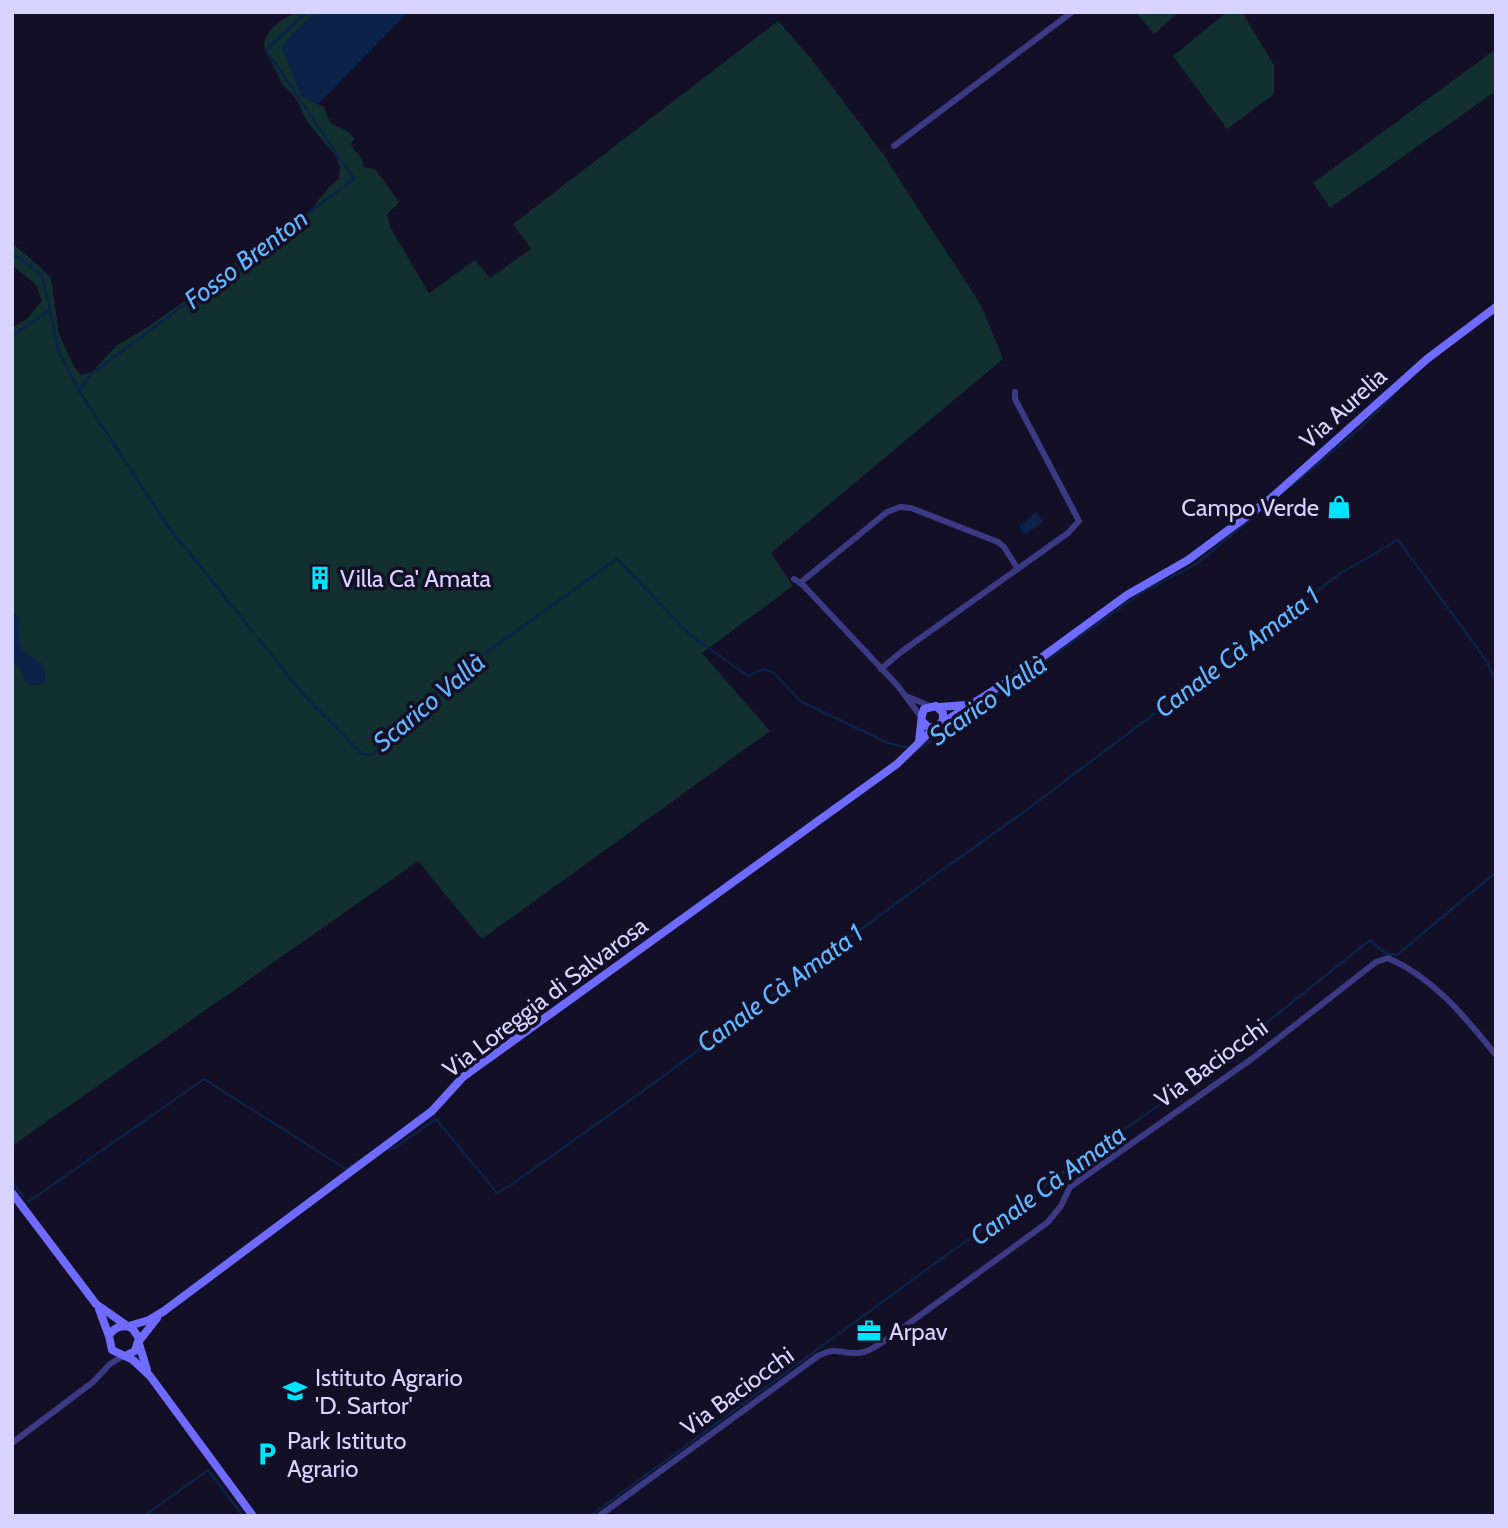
<svg xmlns="http://www.w3.org/2000/svg" width="1508" height="1528" font-family="Cabin,sans-serif">
  <rect width="100%" height="100%" fill="#130f26"/>
  <path fill="#12302f" d="M296 12H317C304 23 292 34 282 47L302 97 324 107 330 123 347 131 355 139 351 143C353 153 364 155 363 167L375 169 399 202 387 215 390 227 429 293 475 260 490 278 531 249 513 224 778 21 809 56 883 154 982 307 1003 359 771 553 793 586 702 653 770 731 482 939 418 861 12 1146V328L27 319 42 301 36 285 12 265V243L38 265 51 278 59 334 74 366 81 375 92 372 117 345 143 330 213 282 232 265 267 242 276 232 311 210 329 187 339 179 340 167 336 156 308 123 295 97 282 84 264 46C265 29 282 20 296 12Z
    M1136 12H1179L1154 34Z
    M1227 12H1242L1274 65V94L1227 129 1173 56Z
    M1496 49V91L1330 208 1313 183Z"/>
  <path fill="#0c2248" d="M317 12H409L318 104 302 97 282 47C288 36 307 21 317 12Z
    M1036 512 1043 522 1025 535 1019 527Z
    M12 611 20 619 19 640 21 649C33 662 47 657 45 681 38 687 31 687 24 681L22 671 12 661Z"/>
  <g fill="none" stroke-linecap="round" stroke-linejoin="round">
    <path stroke="#0c2248" stroke-width="2.5" d="M12 253 42 275 50 310
      M12 336 50 310 58 350 79 391 90 375 354 179 266 50 307 12
      M79 391 167 525 253 632
      M1291 486 1364 425 1398 390
      M258 638 303 694 363 755 373 754 452 677 617 559 689 634 748 676 764 669 774 673 800 701 888 743 910 748
      M917 748 925 745 956 724 1144 591 1195 565 1259 512
      M387 1149H393L436 1119 497 1193 511 1185 654 1083 914 890 1021 814 1341 573 1398 540 1486 660 1496 682
      M12 1182 23 1196
      M28 1202 204 1079 346 1169 377 1149
      M144 1516 208 1470 243 1516
      M590 1516 945 1256 1200 1076 1370 940 1385 953 1397 955 1496 872"/>
    <path stroke="#3d3a85" stroke-width="6" d="M894 146 1072 12
      M794 579 802 584 897 685 922 718
      M800 583 887 512 900 507 911 508 998 542 1004 547 1018 569
      M881 669 901 652 1068 533 1079 521 1015 399V392
      M906 696 930 706
      M12 1443 93 1382 110 1364 123 1356
      M599 1516 818 1356C839 1346 838 1354 857 1353 869 1353 879 1344 889 1338L1048 1222 1061 1206 1070 1187 1253 1058 1376 962 1388 958C1434 978 1465 1017 1496 1055"/>
    <path stroke="#6f6bff" stroke-width="8" d="M939 707 966 705
      M942 723 1019 674 1127 595 1188 560 1270 499 1427 359 1496 307
      M919 742 922 715 924 709 936 706 943 713V720L937 727H928L923 722
      M12 1193 96 1304 126 1325
      M99 1309 109 1336
      M129 1326 149 1320 164 1311 432 1111 463 1077 897 764 934 728
      M139 1341 157 1318
      M139 1344 147 1370
      M125 1356 135 1351 139 1338 132 1328C122 1324 114 1327 109 1336L112 1350 133 1360 150 1376 253 1516"/>
  </g>
  <defs>
    <g id="shop-bare" transform="scale(1.89)"><path d="M-5-2.5h2.3a2.7 3.5 0 0 1 5.4 0H5L5.5 6h-11ZM-1.5-2.5h3a1.5 2.3 0 0 0-3 0Z" fill="#00e5ff" stroke="#130f26" stroke-width="2.5" paint-order="stroke"/></g>
    <g id="building-bare" transform="scale(1.89)"><path d="M-4-6H4V6H1V3H-1V6H-4ZM-2.5-4.3h1.7v1.8h-1.7ZM.8-4.3h1.7v1.8H.8ZM-2.5-1h1.7V.8h-1.7ZM.8-1h1.7V.8H.8Z" fill="#00e5ff" stroke="#130f26" stroke-width="2.5" paint-order="stroke"/></g>
    <g id="office-bare" transform="scale(1.89)"><path d="M-6-3h4V-5.5h4V-3h4V5H-6ZM-1-4.5V-3h2v-1.5ZM-6 0V1H6V0Z" fill="#00e5ff" stroke="#130f26" stroke-width="2.5" paint-order="stroke"/></g>
    <g id="school-bare" transform="scale(1.89)"><path d="M0-5L7-2L0 1L-7-2ZM-4 1L0 2.5L4 1V4Q0 6-4 4Z" fill="#00e5ff" stroke="#130f26" stroke-width="2.5" paint-order="stroke"/></g>
    <g id="parking-bare" transform="scale(1.89)"><path d="M-3.5-5.5H1a3.5 3.5 0 0 1 0 7H-1V5.5H-3.5ZM-1-3.4V-.6H.8a1.4 1.4 0 0 0 0-2.8Z" fill="#00e5ff" stroke="#130f26" stroke-width="2.5" paint-order="stroke"/></g>
  </defs>
  <g fill-rule="evenodd">
    <use href="#shop-bare" x="1339" y="507"/>
    <use href="#building-bare" x="320" y="578"/>
    <use href="#office-bare" x="869" y="1331"/>
    <use href="#school-bare" x="295" y="1391"/>
    <use href="#parking-bare" x="267" y="1454"/>
  </g>
  <g text-anchor="middle" dominant-baseline="central" stroke-width="7" stroke-linejoin="round" paint-order="stroke">
    <g font-size="24" fill="#d9d4ff" stroke="#130f26">
      <text transform="translate(1343 408) rotate(-42)">Via Aurelia</text>
      <text transform="translate(545 997) rotate(-37)">Via Loreggia di Salvarosa</text>
      <text transform="translate(1211 1063) rotate(-36)">Via Baciocchi</text>
      <text transform="translate(737 1391) rotate(-36)">Via Baciocchi</text>
    </g>
    <g font-size="24" fill="#d9d4ff" stroke="#130f26" text-anchor="start">
      <text x="1319" y="507" text-anchor="end">Campo Verde</text>
      <text x="340" y="578">Villa Ca' Amata</text>
      <text x="889" y="1331">Arpav</text>
      <text x="315" y="1377">Istituto Agrario<tspan x="315" dy="28">'D. Sartor'</tspan></text>
      <text x="287" y="1440">Park Istituto<tspan x="287" dy="28">Agrario</tspan></text>
    </g>
    <g font-size="26" font-style="italic" fill="#62b6ff" stroke="#130f26">
      <text transform="translate(246 259) rotate(-37)">Fosso Brenton</text>
      <text transform="translate(1237 652) rotate(-37)">Canale Cà Amata 1</text>
      <text transform="translate(988 700) rotate(-35)">Scarico Vallà</text>
      <text transform="translate(429 702) rotate(-40)">Scarico Vallà</text>
      <text transform="translate(780 988) rotate(-36)">Canale Cà Amata 1</text>
      <text transform="translate(1048 1185) rotate(-36)">Canale Cà Amata</text>
    </g>
  </g>
  <rect width="1508" height="1528" fill="none" stroke="#d9d4ff" stroke-width="28"/>
</svg>
